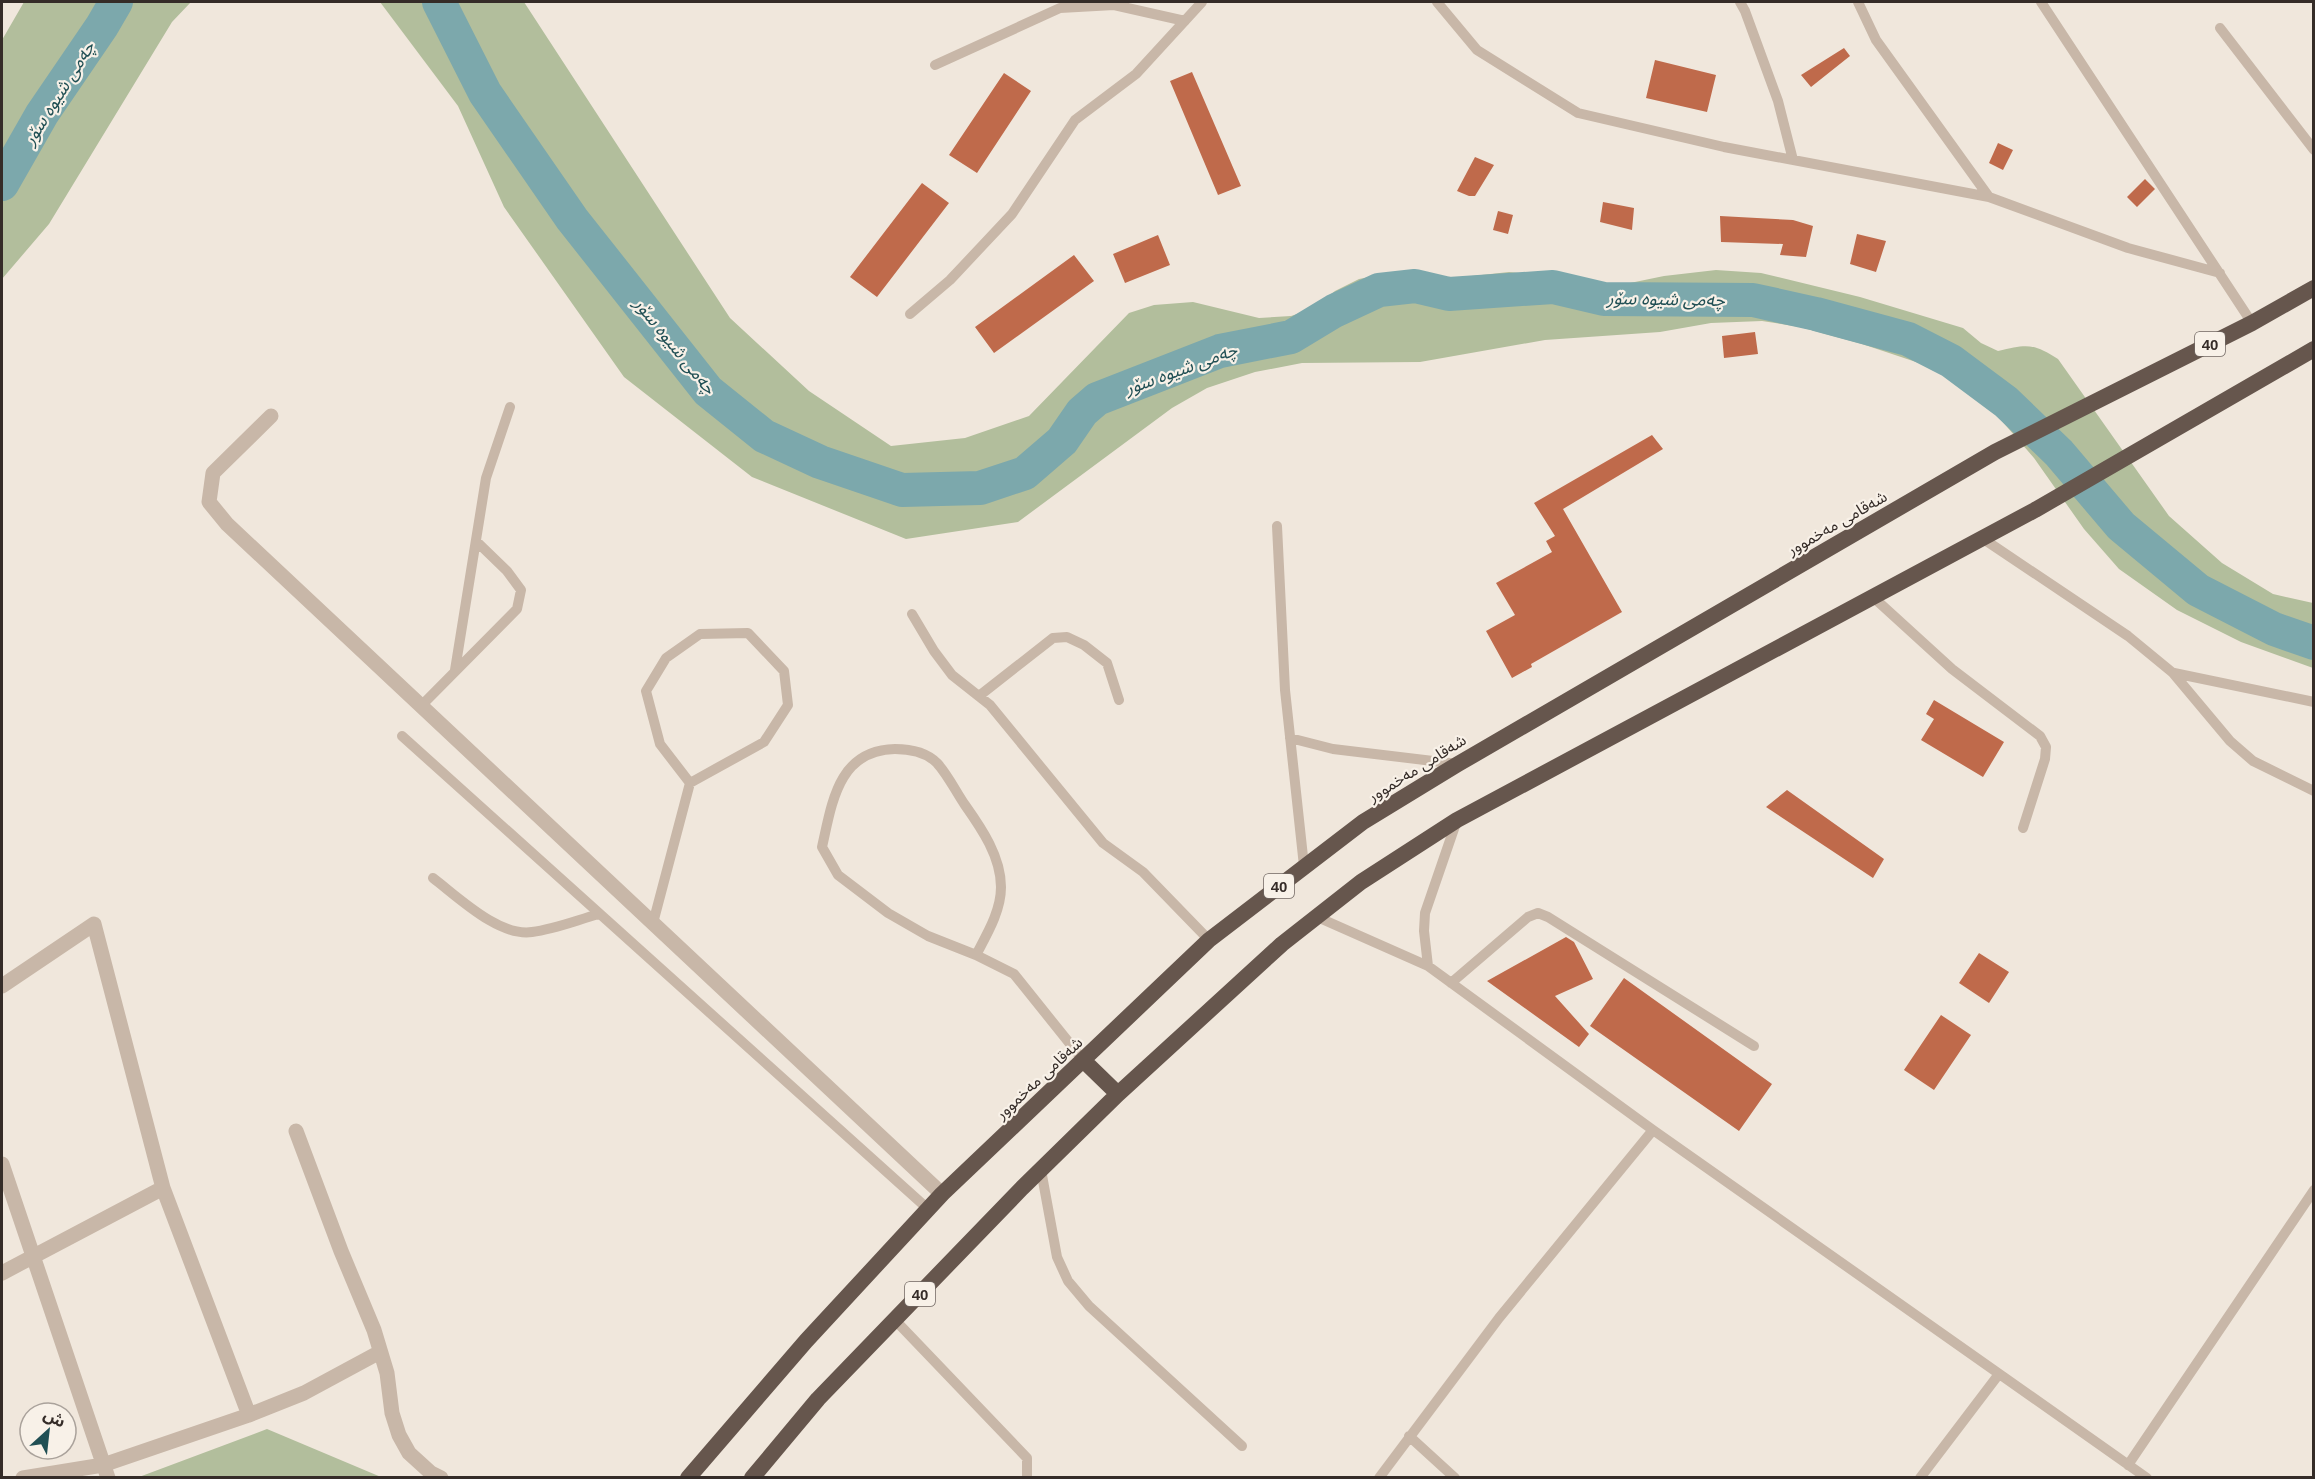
<svg xmlns="http://www.w3.org/2000/svg" width="2315" height="1479" font-family="Helvetica,'Noto Sans Arabic',sans-serif">
  <rect width="100%" height="100%" fill="#f0e7dc"/>
  <path fill="#b2be9c" d="M24 2H191L172 22 49 224 2 279V40Z
    M380 2H524L730 318 809 391 891 446 965 438 1029 416 1129 313 1154 305 1193 302 1259 318 1291 316 1312 309 1335 291 1359 279 1395 272 1429 277H1463L1509 272 1553 276 1596 284 1630 283 1664 276 1716 270 1761 273 1860 297 1963 328 1981 343 1998 351C2027 344 2033 343 2058 359L2169 516 2222 563 2273 594 2313 603V668L2241 642 2177 610 2119 569 2084 529 2034 458 1988 405 1960 384 1919 363 1862 344 1800 327 1762 321 1711 323 1660 332 1545 340 1420 362 1302 363 1255 372 1207 388 1172 408 1018 522 906 539 752 477 624 377 504 207 458 106Z
    M267 1429 381 1477H139Z"/>
  <g fill="none" stroke-linecap="round" stroke-linejoin="round">
    <path stroke="#7ca8ac" stroke-width="34" d="M439 2 485 93 572 219 708 391 764 436 820 462 902 490 980 488 1025 473 1062 441 1082 412 1097 399 1220 351 1291 337 1334 311 1379 290 1415 286 1449 294 1553 287 1604 299 1753 300 1816 314 1908 339 1951 361 2006 402 2059 453 2121 526 2198 590 2274 629 2314 643
      M2 184 42 114 102 26 116 2"/>
  </g>
  <path fill="#bf6a4b" d="M1844 48 1850 56 1811 87 1801 75Z
    M1655 60 1716 75 1707 112 1646 98Z
    M1192 72 1241 186 1218 195 1170 81Z
    M1004 73 1031 91 977 173 949 155Z
    M1998 143 2013 150 2003 170 1989 163Z
    M1475 157 1494 165 1475 196H1469L1457 191Z
    M2145 179 2155 189 2137 207 2127 197Z
    M922 183 949 203 877 297 850 277Z
    M1603 202 1634 208 1632 230 1600 222Z
    M1498 211 1513 215 1508 234 1493 230Z
    M1720 216 1793 220 1813 226 1806 257 1780 255 1783 244 1721 242Z
    M1857 234 1886 241 1876 272 1850 264Z
    M1158 235 1170 265 1125 283 1113 254Z
    M1074 255 1094 281 994 353 975 327Z
    M1755 332 1758 354 1724 358 1722 336Z
    M1652 435 1663 449 1563 509 1622 612 1531 664 1532 667 1512 678 1486 631 1515 615 1496 583 1552 552 1546 541 1555 536 1534 503Z
    M1934 700 2004 742 1983 777 1921 740 1934 719 1926 714Z
    M1787 790 1884 859 1873 878 1766 807Z
    M1566 937 1574 942 1593 979 1555 996 1589 1034 1579 1047 1487 981Z
    M1979 953 2009 972 1989 1003 1959 983Z
    M1624 978 1772 1084 1739 1131 1590 1026Z
    M1941 1015 1971 1035 1934 1090 1904 1070Z"/>
  <g fill="none" stroke-linecap="round" stroke-linejoin="round">
    <path stroke="#c8b7a8" stroke-width="10" d="M1437 2 1477 50 1578 113 1724 147 1989 197 2128 248 2220 273
      M1740 2 1745 11 1778 101 1793 160
      M1858 2 1876 40 1989 197
      M2041 2 2252 323
      M2220 28 2314 150
      M935 65 1060 8 1114 5 1185 21
      M910 314 950 280 1012 214 1075 120 1136 74 1202 2
      M1277 526 1285 690 1304 866
      M1982 538 2128 636 2173 673 2230 741 2253 761 2314 791
      M1873 597 1952 669 2040 736 2046 747 2045 759 2023 828
      M912 614 934 651 952 675 990 705 1103 843 1143 872 1209 940
      M455 670 486 478 510 407
      M2174 673 2314 702
      M979 696 1053 638 1067 637 1084 645 1107 663 1119 700
      M421 706 517 609 521 590 507 571 476 541
      M402 736 928 1209
      M1290 738 1333 749 1458 764
      M433 878C458 897 499 937 532 932 555 929 577 920 599 914
      M1315 916 1428 966 1653 1130 2147 1478
      M653 923 690 783 660 744 646 691 666 658 700 634 748 633 784 671 788 705 764 742 690 783
      M976 955C987 934 1001 911 1001 887 1001 857 982 829 965 805 956 792 948 775 937 763 926 752 910 749 895 749 838 750 832 803 822 847L838 875 888 913 928 936 976 955 1014 974 1083 1060
      M1428 966 1424 931 1425 913 1457 820
      M1451 983 1528 917 1538 913 1548 917 1754 1046
      M1041 1170 1057 1257 1068 1281 1089 1306 1242 1446
      M895 1320 1027 1458V1478
      M1409 1436 1455 1478
      M2128 1465 2314 1190
      M1379 1478 1499 1318 1653 1130
      M1920 1478 1999 1374"/>
    <path stroke="#c8b7a8" stroke-width="15" d="M271 416 213 473 209 502 227 524 942 1194
      M2 986 94 924 163 1188 249 1415
      M296 1131 341 1251 374 1330 387 1373 392 1413 399 1435 409 1453 431 1473 441 1478
      M2 1164 108 1478
      M2 1273 163 1188
      M23 1478 103 1465 249 1415 304 1393 380 1352"/>
    <path stroke="#66564d" stroke-width="16" d="M1083 1060 1118 1094
      M688 1478 806 1341 942 1194 1209 940 1363 822 1458 764 1995 452 2252 323 2314 288
      M752 1478 818 1399 1022 1188 1118 1094 1282 944 1361 882 1457 820 2035 510 2314 349"/>
  </g>
  <g text-anchor="middle" dominant-baseline="central" stroke-width="4.5" stroke-linejoin="round" paint-order="stroke">
    <g fill="#f8f1e8" stroke="#706762" stroke-width="1.5">
      <rect x="2195" y="332" width="30" height="24" rx="4.5"/>
      <rect x="1264" y="874" width="30" height="24" rx="4.5"/>
      <rect x="905" y="1282" width="30" height="24" rx="4.5"/>
    </g>
    <g font-size="15" font-weight="bold" fill="#352c28">
      <text x="2210" y="344">40</text>
      <text x="1279" y="886">40</text>
      <text x="920" y="1294">40</text>
    </g>
    <g font-size="16" fill="#352c28" stroke="#f8f1e8">
      <text transform="translate(1837 523) rotate(-30)">شەقامی مەخموور</text>
      <text transform="translate(1417 768) rotate(-32)">شەقامی مەخموور</text>
      <text transform="translate(1039 1078) rotate(-43)">شەقامی مەخموور</text>
    </g>
    <g font-size="18" font-style="italic" fill="#204f54" stroke="#f8f1e8">
      <text transform="translate(59 93) rotate(-58)">چەمی شیوە سۆر</text>
      <text transform="translate(1666 299) rotate(1)">چەمی شیوە سۆر</text>
      <text transform="translate(675 346) rotate(51)">چەمی شیوە سۆر</text>
      <text transform="translate(1181 369) rotate(-20)">چەمی شیوە سۆر</text>
    </g>
  </g>
  <rect width="2315" height="1479" fill="none" stroke="#352c28" stroke-width="6"/>
  <g transform="translate(48 1431) rotate(27)"><circle r="28" fill="#f8f1e8" stroke="#aaa29b" stroke-width="1.5"/>
  <path d="M0-4.5L10 22L0 15L-10 22Z" fill="#204f54"/>
  <text y="-9" font-size="16" font-weight="bold" text-anchor="middle" fill="#352c28">ش</text>
  </g>
</svg>
